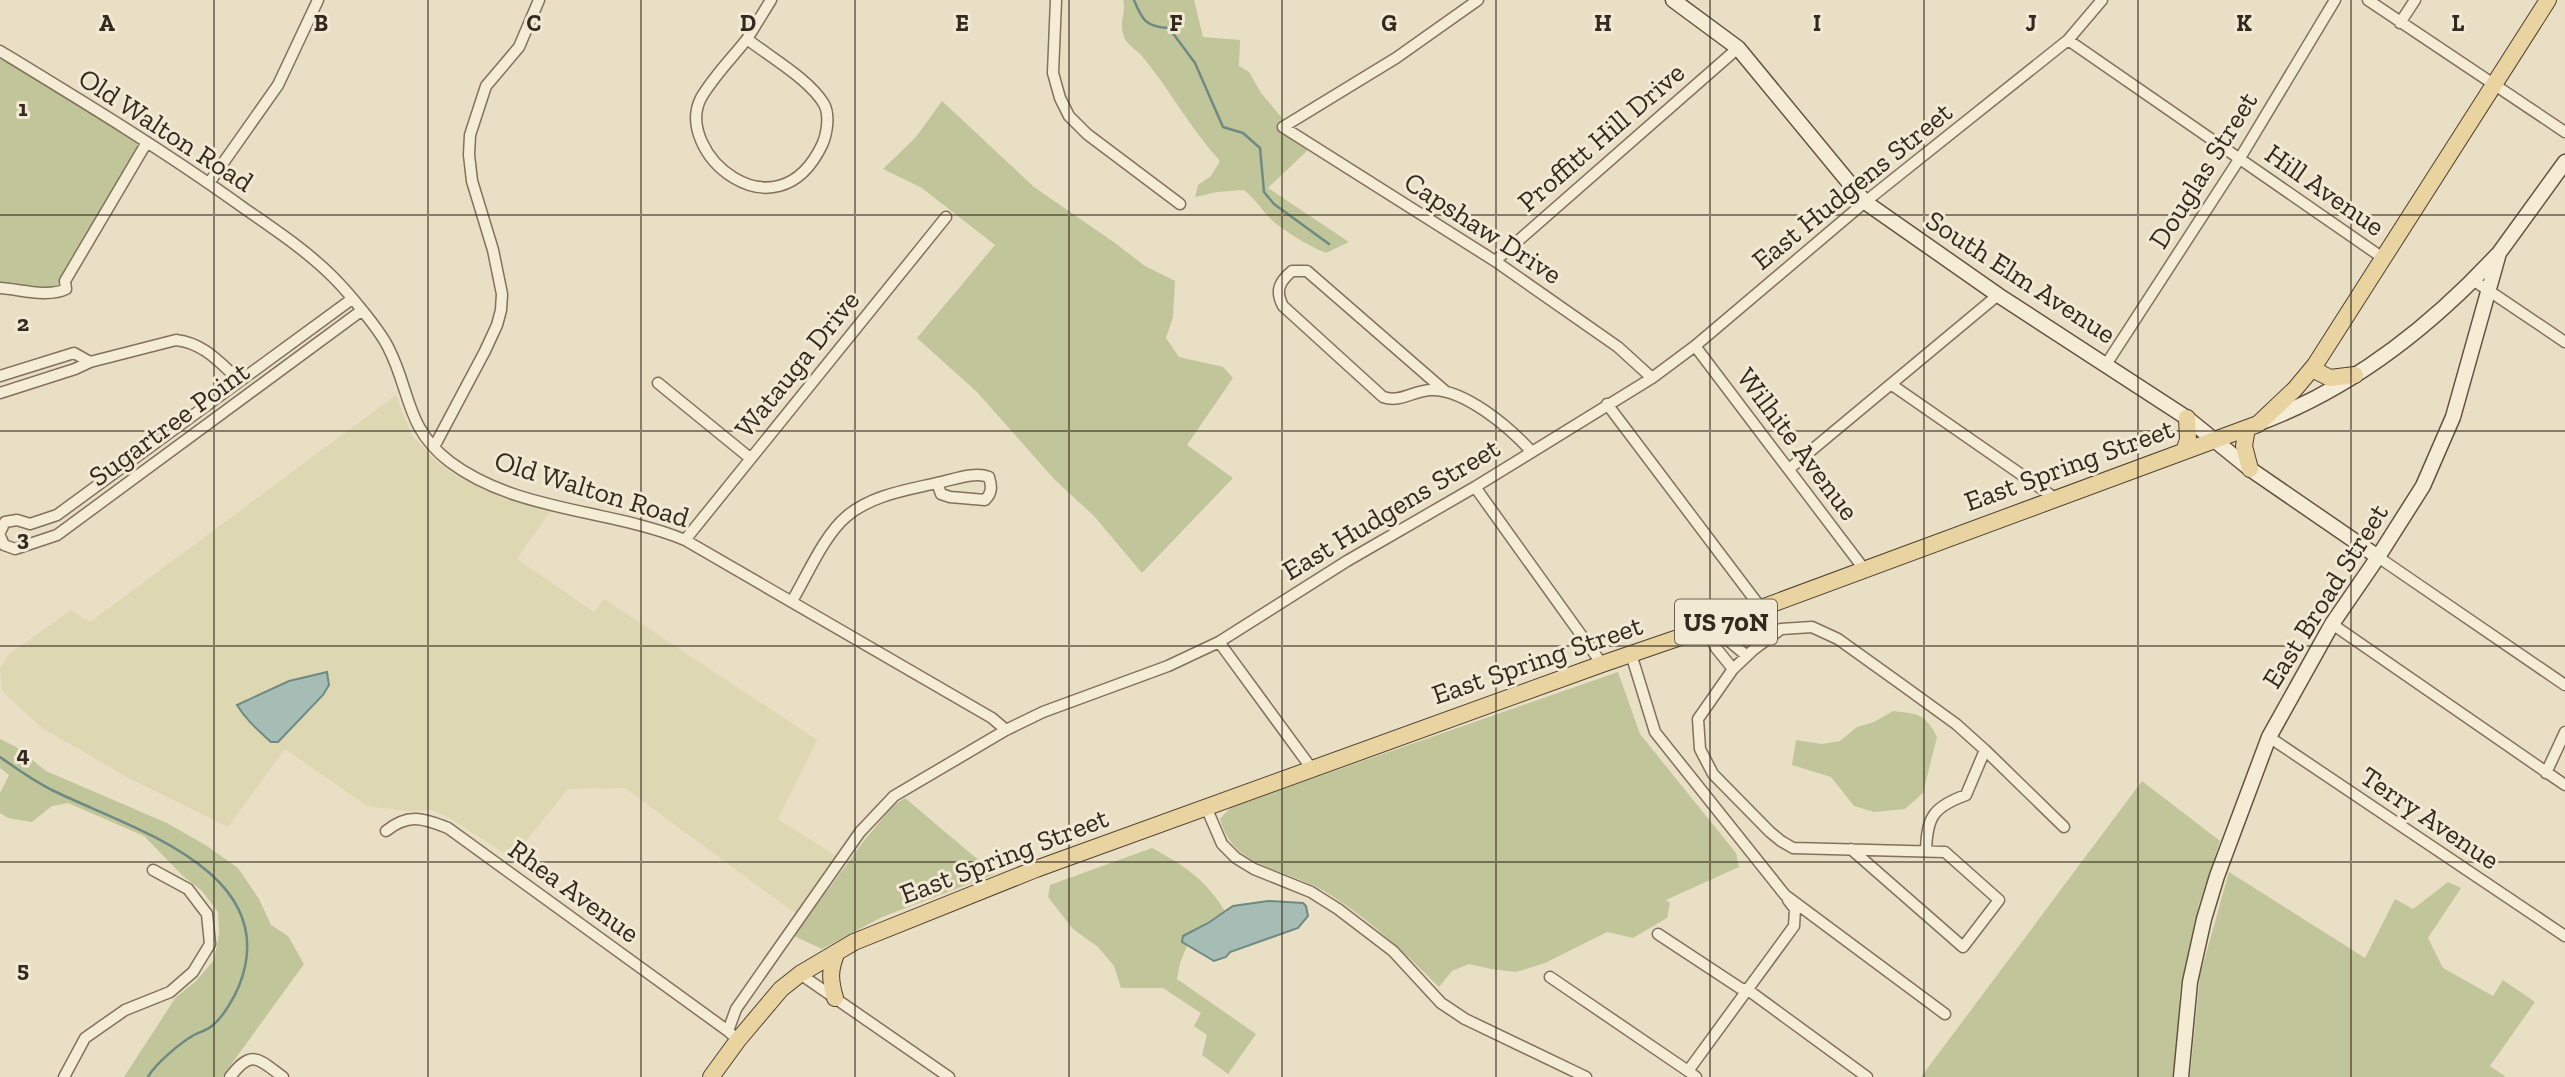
<svg xmlns="http://www.w3.org/2000/svg" width="2565" height="1077" font-family="'Zilla Slab',serif">
  <rect width="100%" height="100%" fill="#e9dfc4"/>
  <path fill="#ded8b2" d="M396 395 412 436 438 463 461 479 540 509 551 510 517 559 594 612 604 599 817 740 778 819 836 856 796 914 625 788 568 789 512 858 448 817 431 810 407 811 367 806 285 749 228 827 127 777 42 728 2 691 0 668 8 655 71 610 90 622Z"/>
  <path fill="#c0c699" d="M1123 0H1194L1203 37 1240 40 1239 66 1249 72 1261 93 1282 118 1277 129 1309 149 1268 188 1349 242 1326 253C1307 245 1279 229 1266 214 1259 205 1253 198 1244 190L1217 192 1195 197 1198 185 1211 176 1220 161C1190 128 1170 90 1142 56 1137 50 1127 45 1124 37 1118 20 1127 12 1123 0Z
    M0 58 136 141 138 147 66 267 59 283 54 288 0 282Z
    M942 101 1034 187 1115 243 1145 266 1175 281 1173 317 1166 338 1179 357 1223 367 1233 378 1187 445 1233 478 1142 573 1094 516 1054 479 977 392 917 338 995 245 922 188 883 169 916 137Z
    M1618 672 1640 734 1736 853 1739 867 1666 900 1670 903 1667 918 1633 938 1607 932 1545 963 1516 972 1491 969 1469 964 1452 971 1439 987C1404 952 1365 915 1322 890 1298 876 1266 871 1243 854 1231 845 1224 833 1220 819L1231 807Z
    M1893 711C1918 714 1925 713 1937 737L1923 793 1905 809 1874 812 1854 806 1831 777 1792 765 1796 740 1822 744 1840 741 1857 727 1874 722Z
    M0 739 16 747 46 771 167 823 207 846 238 868 259 899 271 925 288 936 304 964 222 1077H124L176 997 196 981 214 960 219 934 218 912 202 891 183 876 144 836 68 803 52 806 32 822 8 818 0 813V793L9 775 0 768Z
    M2142 781 2220 841 2199 904 2180 990 2175 1077H1921Z
    M905 798 995 874 882 917 822 949 794 936 863 842 893 806Z
    M1152 848C1185 866 1204 878 1225 911L1197 928 1182 942 1187 946 1180 963 1177 979 1256 1034 1228 1074 1202 1055 1207 1035 1194 1026 1201 1013 1163 988H1121L1114 966 1098 947 1073 929 1048 897 1050 885Z
    M2229 872 2365 958 2395 899 2413 909 2448 882 2461 888 2428 938 2443 968 2493 996 2503 980 2535 1002 2490 1066 2506 1077H2190L2200 975Z"/>
  <path fill="#a6bdb6" stroke="#6e8a83" stroke-width="2" d="M327 672 329 685 323 695 278 742H271C258 730 246 720 237 705L289 681Z
    M1268 901 1303 903 1306 906 1308 916 1298 928 1230 952 1226 957 1214 961 1182 942 1183 936 1208 923 1233 906Z"/>
  <g fill="none" stroke-linecap="round" stroke-linejoin="round">
    <path stroke="#6e8a83" stroke-width="2.5" d="M1134 0C1142 20 1146 27 1169 28L1195 63 1223 127 1243 133 1260 148 1264 192 1274 204 1329 244
      M0 757C17 769 35 782 54 791 129 828 285 871 239 986 234 998 223 1017 213 1025 208 1030 200 1032 194 1035 180 1043 155 1064 148 1077"/>
    <g stroke="#82715c" stroke-width="13">
      <path id="street" d="M1056 0 1053 73 1060 98 1069 116 1087 134 1180 204
        M1478 0 1396 58 1283 127 1495 261 1618 347 1652 378
        M2368 0 2565 132
        M2400 23 2415 0
        M747 39C770 57 809 79 824 104 830 115 827 134 822 145 776 241 673 152 701 98 713 77 732 58 747 39Z
        M747 39 771 0
        M2068 40 2383 258
        M0 51C82 101 163 150 241 206 272 228 305 249 333 277 348 292 379 329 388 347 411 391 405 428 450 462 517 512 610 509 685 540L992 718 1006 730
        M209 183 278 85 318 0
        M1495 261 1738 48
        M2473 280 2565 342
        M0 288C19 289 48 298 66 289L65 281 147 142
        M1695 346 1864 569
        M2107 363 2240 158 2335 0
        M0 376 74 353 90 362
        M658 383 750 458
        M1892 385 2055 498
        M1445 391 1307 271H1292C1279 282 1275 291 1283 306L1383 397C1400 403 1413 391 1430 390 1464 388 1510 428 1531 451
        M0 393 75 369 90 362 176 340C204 343 220 363 240 381
        M1607 404 1761 608
        M434 447 485 351 497 325 501 310 502 294 493 250 472 181 469 155 470 135 486 86 519 47 539 0
        M1789 469 1998 295
        M1475 487 1602 664
        M0 532 5 522 17 520 30 524 57 515 352 299
        M0 536 4 545 15 549 57 535 361 311
        M685 540 946 217
        M2378 557 2565 685
        M792 601C807 576 824 535 847 516 872 495 907 490 937 483 953 480 974 471 989 477 992 487 992 493 985 500L950 497 941 494 937 483
        M1724 623 1729 641 1747 656
        M2332 624 2565 785
        M1707 628 1716 648 1733 669
        M1219 642 1312 769
        M1631 654 1655 732 1785 895 1945 1014
        M2269 737 2565 936
        M1985 750 2064 827
        M2546 773 2565 732
        M1206 807 1222 844 1236 858 1254 869 1311 892 1338 909 1393 951 1441 1003 1465 1019 1586 1077
        M386 831C408 813 423 818 448 828L728 1031
        M1851 849 1963 947 1999 900 1945 852 1793 848 1781 841 1770 832 1713 774 1700 749 1698 719 1733 669 1753 650 1781 629 1812 627 1838 639 1905 687 1956 724 1985 750 1966 795C1933 807 1927 817 1926 851
        M1658 934 1740 988 1748 990 1867 1077
        M800 974 949 1077
        M1550 977 1688 1071
        M738 1040 728 1031 736 1009 860 832 894 796 1006 730 1043 712 1168 666 1219 642 1347 561 1475 487 1652 378 1695 346 1865 202 2068 40 2102 0
        M64 1077 85 1038 125 1010 170 992 193 972 210 944 207 914 188 889 153 870
        M230 1077C252 1048 258 1059 283 1077
        M1696 1077 1688 1071 1794 926 1795 909 1788 900"/>
    </g>
    <g stroke="#645240" stroke-width="17">
      <path id="secondary" d="M1673 0 1738 48 1865 202 1998 295 2187 418 2250 469 2378 557
        M2262 422C2352 388 2432 325 2497 255
        M2181 1077 2190 982 2204 919 2217 876 2269 737 2332 624 2378 557 2423 486 2453 417 2499 253 2565 162"/>
    </g>
    <g stroke="#504030" stroke-width="18">
      <path id="primary" d="M2312 369 2330 378 2355 375
        M2247 428 2244 446 2250 469
        M2184 451 2188 440 2187 418
        M835 998C830 980 829 970 837 952
        M711 1077 738 1040 781 989 800 974 854 942 1036 869 1602 664 1707 628 2258 424 2295 389 2315 365 2548 0"/>
    </g>
    <use href="#street" stroke="#f5ecd6" stroke-width="10"/>
    <use href="#secondary" stroke="#f5ecd6" stroke-width="14"/>
    <use href="#primary" stroke="#e9d3a0" stroke-width="16"/>
  </g>
  <path fill="none" stroke="#34291f" stroke-width="2" stroke-opacity="0.55" d="M214 0V1077M428 0V1077M641 0V1077M855 0V1077M1069 0V1077M1282 0V1077M1496 0V1077M1710 0V1077M1924 0V1077M2138 0V1077M2351 0V1077M0 215H2565M0 431H2565M0 646H2565M0 862H2565"/>
  <g text-anchor="middle" dominant-baseline="central" stroke-width="6" stroke-linejoin="round" paint-order="stroke">
    <rect fill="#f1e9d3" stroke="#6d6355" stroke-width="2" x="1675" y="599.5" width="102" height="45" rx="5"/>
    <g font-size="26" font-weight="bold" fill="#34291f">
      <text x="1726" y="622">US 70N</text>
    </g>
    <g font-size="28" fill="#34291f" stroke="#f1e9d3">
      <text transform="translate(166 130) rotate(33)">Old Walton Road</text>
      <text transform="translate(1601 137) rotate(-41)">Proffitt Hill Drive</text>
      <text transform="translate(2203 170) rotate(-58)">Douglas Street</text>
      <text transform="translate(1852 186) rotate(-39)">East Hudgens Street</text>
      <text transform="translate(2325 190) rotate(35)">Hill Avenue</text>
      <text transform="translate(1483 228) rotate(33)">Capshaw Drive</text>
      <text transform="translate(2021 277) rotate(33)">South Elm Avenue</text>
      <text transform="translate(797 364) rotate(-51)">Watauga Drive</text>
      <text transform="translate(169 424) rotate(-36)">Sugartree Point</text>
      <text transform="translate(1798 444) rotate(53)">Wilhite Avenue</text>
      <text transform="translate(2069 465) rotate(-20)">East Spring Street</text>
      <text transform="translate(592 489) rotate(17)">Old Walton Road</text>
      <text transform="translate(1391 509) rotate(-31)">East Hudgens Street</text>
      <text transform="translate(2325 596) rotate(-58)">East Broad Street</text>
      <text transform="translate(1537 660) rotate(-19)">East Spring Street</text>
      <text transform="translate(2430 818) rotate(34)">Terry Avenue</text>
      <text transform="translate(1004 856) rotate(-21)">East Spring Street</text>
      <text transform="translate(574 891) rotate(36)">Rhea Avenue</text>
    </g>
  </g>
  <g font-size="23" text-anchor="middle" font-weight="bold" fill="#34291f" stroke="#f1e9d3" stroke-width="6" stroke-linejoin="round" paint-order="stroke">
    <text x="107" y="31">A</text>
    <text x="321" y="31">B</text>
    <text x="534" y="31">C</text>
    <text x="748" y="31">D</text>
    <text x="962" y="31">E</text>
    <text x="1176" y="31">F</text>
    <text x="1389" y="31">G</text>
    <text x="1603" y="31">H</text>
    <text x="1817" y="31">I</text>
    <text x="2031" y="31">J</text>
    <text x="2244" y="31">K</text>
    <text x="2458" y="31">L</text>
    <text x="23" y="116">1</text>
    <text x="23" y="331">2</text>
    <text x="23" y="546">3</text>
    <text x="23" y="762">4</text>
    <text x="23" y="977">5</text>
  </g>
</svg>
